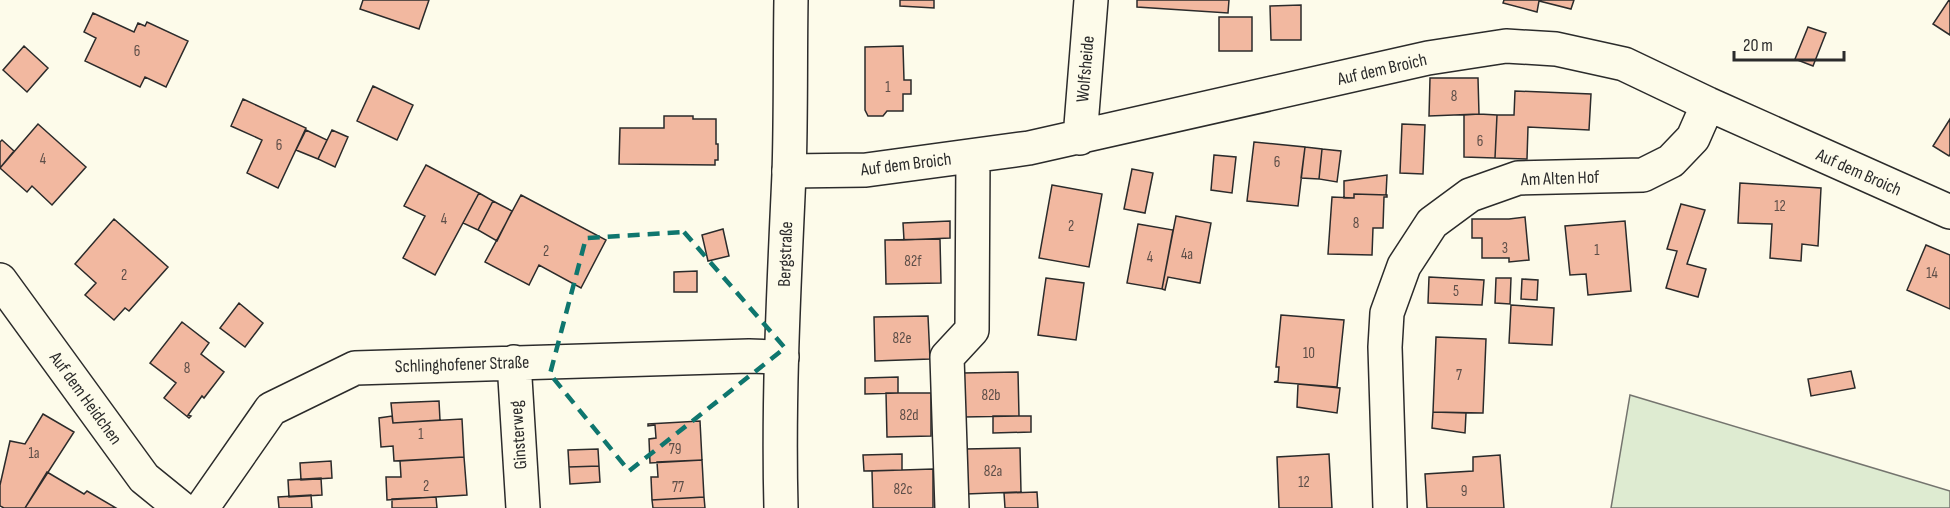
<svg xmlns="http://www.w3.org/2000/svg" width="1950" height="508" font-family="'Sofia Sans Condensed',sans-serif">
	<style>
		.green { fill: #deebd1; stroke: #74746e; stroke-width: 1.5 }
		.building { fill: #f2b8a0; stroke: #2b2b2b; stroke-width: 1.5 }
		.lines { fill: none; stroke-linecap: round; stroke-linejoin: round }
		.minor-casing { stroke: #2b2b2b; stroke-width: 36 }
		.tertiary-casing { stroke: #2b2b2b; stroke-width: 36 }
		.minor { stroke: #fdfbea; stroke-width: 33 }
		.tertiary { stroke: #fdfbea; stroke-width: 33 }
		.marked { fill: none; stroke: #0f766e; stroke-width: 4.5; stroke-dasharray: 12 8; stroke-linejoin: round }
		.labels { text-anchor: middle; stroke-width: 4.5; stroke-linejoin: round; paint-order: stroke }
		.number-label { font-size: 15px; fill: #5d4e48 }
		.street-label { font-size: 18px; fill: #2b2b2b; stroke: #fdfbea }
	</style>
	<rect width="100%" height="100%" fill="#fdfbea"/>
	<path class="green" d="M1630 395 1950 491V508H1611Z"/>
	<path class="building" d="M363 0H429L419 29 360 9Z
		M900 0H934V8L900 6Z
		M1137 0H1229L1228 13 1137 7Z
		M1504 0H1574L1571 9 1539 1 1537 12 1503 3Z
		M1949 0H1950V35L1933 24Z
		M1301 5V40H1271L1270 6Z
		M93 13 134 32 138 23 145 26 147 22 188 41 166 87 145 77 140 87 85 61 96 38 84 32Z
		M1219 17H1252V51H1219Z
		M1808 27 1826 33 1813 66 1795 59Z
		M24 46 48 68 27 92 3 70Z
		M903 46 904 80H911V94H903V111H887L883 116H868L865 110V47Z
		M1430 78H1478L1479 114 1429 116Z
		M373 86 413 105 397 140 357 121Z
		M1515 91 1591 94 1589 130 1528 127 1527 159 1495 158 1497 115H1514Z
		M243 99 306 128 278 188 247 173 262 140 231 126Z
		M1479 114 1497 115 1495 158 1464 157V115Z
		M664 116H693V119H716V144H718V160H715V165L619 164 620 128H664Z
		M1950 119V154L1949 156 1933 146Z
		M38 124 86 167 52 205 32 186 27 192 0 168Z
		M1402 124 1425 125 1423 174 1400 173Z
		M306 130 327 140 318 159 296 150Z
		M332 130 348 137 335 167 318 159Z
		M2 140 14 151 0 168V142Z
		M1254 142 1305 147 1298 206 1247 201Z
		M1305 147 1322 149 1319 179 1301 178Z
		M1322 149 1341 151 1337 182 1319 179Z
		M1214 155 1236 157 1232 193 1211 190Z
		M426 165 479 193 435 275 403 258 425 216 404 206Z
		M1132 169 1153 173 1145 213 1124 209Z
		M1387 175 1386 195 1354 194V198H1344V181Z
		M1740 183 1821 188 1818 246 1802 244 1801 261 1770 258 1772 224 1738 223Z
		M1052 185 1102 194 1089 267 1039 258Z
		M479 193 493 201 478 230 463 223Z
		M1354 194 1387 195V197H1384L1383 228H1373L1372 255 1328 254 1332 197 1354 198Z
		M521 195 606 240 581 288 539 265 529 285 485 262Z
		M493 201 512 211 497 241 478 230Z
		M1681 204 1705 210 1687 264 1706 269 1698 297 1666 288 1677 251 1667 249Z
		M1176 216 1211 223 1200 283 1168 277 1165 290 1162 289Z
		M1525 217 1529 260 1509 262V258H1482V238H1472V219H1509Z
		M114 219 168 267 129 311 125 308 114 320 85 295 96 283 75 264Z
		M950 221V238L904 240 903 223Z
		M1625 221 1631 291 1588 295 1586 274 1570 275 1565 226Z
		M1138 224 1173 230 1162 289 1127 283Z
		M723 229 729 256 708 261 702 235Z
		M940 239 941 283 886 284 885 240Z
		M1926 245 1950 255V309L1907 290Z
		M697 271V292H674V272Z
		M1429 277 1484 280 1482 305 1428 303Z
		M1046 278 1084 283 1076 340 1038 335Z
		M1496 278H1511L1510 304 1495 303Z
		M1522 279 1538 280 1537 300 1521 299Z
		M239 303 263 323 245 347 220 328Z
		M1511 305 1554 308 1552 345 1509 343Z
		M1281 315 1344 320 1337 387 1274 382 1278 381 1279 367H1276Z
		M928 316 930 359 875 361 874 317Z
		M182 322 209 343 201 354 224 372 204 398 202 396 188 415 191 416 189 418 164 398 176 383 150 363Z
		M1436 337 1486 339 1483 413 1433 412Z
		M1851 371 1855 388 1811 396 1808 379Z
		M1018 372 1019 416 964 417 963 373Z
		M898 377V393L865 394V378Z
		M1298 384 1340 388 1337 413 1297 407Z
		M886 393H931V436L887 437Z
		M439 401 440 420 393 423 391 403Z
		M1433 412 1466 413 1465 433 1432 428Z
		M43 414 74 432 25 508H4L0 506V485L10 441 25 444Z
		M392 416 393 423 462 419 464 457 394 461 393 446 381 447 379 418Z
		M993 416H1031V432L993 433Z
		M700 421 702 460 650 463 649 439 656 438 655 425 648 426V424Z
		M1020 448 1021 492 966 494 965 449Z
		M598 449 599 466 569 467 568 450Z
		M902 454V470L864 471 863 455Z
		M1329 454 1332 508H1279L1277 457Z
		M1500 455 1504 508H1427L1425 474 1473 471V457Z
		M464 457 467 495 387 500 386 477H401L400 461Z
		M702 460 704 497 652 500 651 477H658L657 462Z
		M331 461 332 478 301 480 300 463Z
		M599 466 600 482 570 484 569 467Z
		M933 469V508H873L872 471Z
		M47 472 84 494 87 491 116 508H25Z
		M321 478 322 495 289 497 288 480Z
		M1037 492 1038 508H1005L1004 493Z
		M311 495 312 508H279L278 497Z
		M436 497 437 508H392V499Z
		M704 497 705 508H653L652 500Z"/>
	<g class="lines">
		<g class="minor-casing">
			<path id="minor" d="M1080 138 1091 0
				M789 171 866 170 1029 148 1428 58 1506 46 1556 49 1624 64 1708 104 1950 212
				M0 280 144 478 181 508
				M514 362 523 508
				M202 508 271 409 355 368 749 356 782 357
				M952 508 947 357 972 330 973 156
				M1390 508 1385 347 1387 313 1404 266 1432 223 1470 195 1518 178 1643 175 1671 161 1693 138 1708 104"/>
		</g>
		<g class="tertiary-casing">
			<path id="tertiary" d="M781 508C778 397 784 285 789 174 791 116 790 58 791 0"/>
		</g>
		<use href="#minor" class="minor"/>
		<use href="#tertiary" class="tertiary"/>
	</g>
	<path class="marked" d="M684 232 785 348 629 471 550 374 586 238Z"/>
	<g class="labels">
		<g class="number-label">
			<text x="137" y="56">6</text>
			<text x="888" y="92">1</text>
			<text x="1454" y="101">8</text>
			<text x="1480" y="146">6</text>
			<text x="279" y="150">6</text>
			<text x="43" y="164">4</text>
			<text x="1277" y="167">6</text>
			<text x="1780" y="211">12</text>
			<text x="444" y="224">4</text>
			<text x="1356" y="228">8</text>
			<text x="1071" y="231">2</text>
			<text x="1505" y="253">3</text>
			<text x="1597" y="255">1</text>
			<text x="546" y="256">2</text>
			<text x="1187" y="259">4a</text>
			<text x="1150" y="262">4</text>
			<text x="913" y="266">82f</text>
			<text x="1932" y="278">14</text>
			<text x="124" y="280">2</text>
			<text x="1456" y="296">5</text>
			<text x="902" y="343">82e</text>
			<text x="1309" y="358">10</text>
			<text x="187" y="373">8</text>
			<text x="1459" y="380">7</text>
			<text x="991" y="400">82b</text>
			<text x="909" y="420">82d</text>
			<text x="421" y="439">1</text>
			<text x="675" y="454">79</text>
			<text x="34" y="458">1a</text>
			<text x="993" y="476">82a</text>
			<text x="1304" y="487">12</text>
			<text x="426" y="491">2</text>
			<text x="678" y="492">77</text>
			<text x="903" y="494">82c</text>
			<text x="1464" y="496">9</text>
		</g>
		<g class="street-label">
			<text transform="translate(1085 69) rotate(-85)" y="6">Wolfsheide</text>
			<text transform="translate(1382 69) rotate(-13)" y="6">Auf dem Broich</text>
			<text transform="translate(906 164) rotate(-7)" y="6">Auf dem Broich</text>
			<text transform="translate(1859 172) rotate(24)" y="6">Auf dem Broich</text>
			<text transform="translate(1560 178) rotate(-2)" y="6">Am Alten Hof</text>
			<text transform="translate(785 254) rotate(-88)" y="6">Bergstraße</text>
			<text transform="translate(462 364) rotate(-2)" y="6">Schlinghofener Straße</text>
			<text transform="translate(86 398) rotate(54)" y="6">Auf dem Heidchen</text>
			<text transform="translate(518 435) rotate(-94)" y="6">Ginsterweg</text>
		</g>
	</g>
	<path d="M1734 51v9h110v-9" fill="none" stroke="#2b2b2b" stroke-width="3"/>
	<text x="1743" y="51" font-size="18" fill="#2b2b2b" stroke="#fdfbea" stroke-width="4.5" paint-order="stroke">20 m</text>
</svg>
